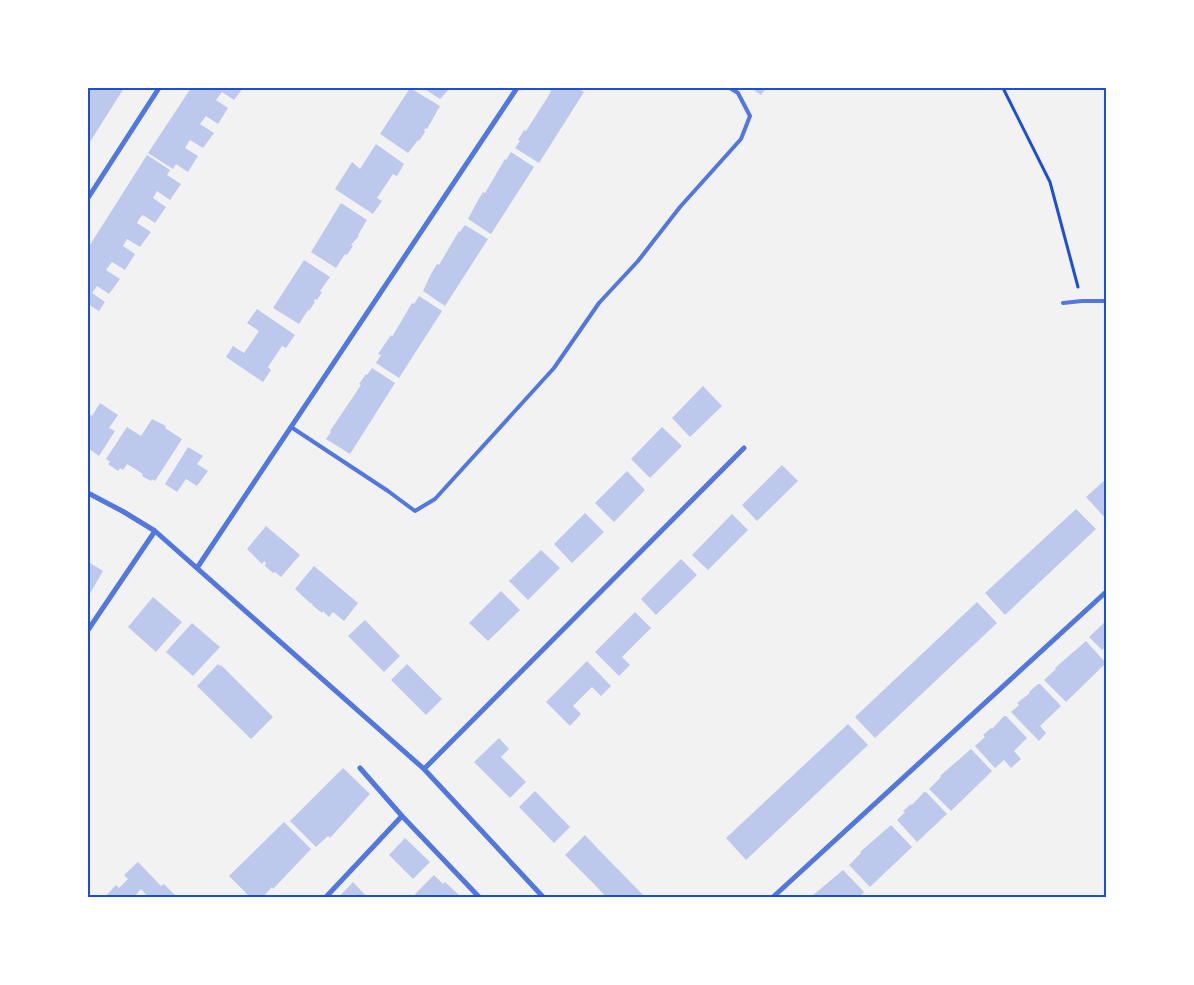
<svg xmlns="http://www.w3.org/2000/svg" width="1194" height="985" font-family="'Archivo Narrow',sans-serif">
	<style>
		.building { fill: #bdc9ec }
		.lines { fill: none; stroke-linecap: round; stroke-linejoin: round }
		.path { stroke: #1d4ed8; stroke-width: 3 }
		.service { stroke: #5277de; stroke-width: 4 }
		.minor { stroke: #5277de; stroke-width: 5 }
		.neatline { fill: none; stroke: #1d4ed8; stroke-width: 2 }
	</style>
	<rect width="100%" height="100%" fill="#f2f2f2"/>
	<path class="building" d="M88 88H124L88 145V93L90 89Z
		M191 88H243L234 100 222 92 216 100 228 108 218 124 206 116 200 124 214 133 203 148 190 140 185 148 198 156 188 172 176 164 173 169 148 153Z
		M410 88 440 106 427 129 426 128 424 130 425 132 419 141 418 140 408 153 380 134Z
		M423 88H450L440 99Z
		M552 88H578L584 92 539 163 515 148 520 141 518 140 524 130 526 131 549 95Z
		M751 88H766L761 95Z
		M376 144 404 164 397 176 393 174 377 198 382 201 373 214 335 189 352 162 360 169Z
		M511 152 534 167 491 234 468 219 477 202 483 192 485 193 505 159 506 160Z
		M147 155 170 170 167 175 181 184 170 200 157 191 153 198 166 207 155 223 143 215 139 219 137 223 151 232 140 247 127 239 123 246 135 254 125 270 112 262 106 270 120 279 109 294 97 286 92 293 105 302 99 311 88 304V248Z
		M341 203 367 220 358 235 359 236 351 245 353 246 347 255 345 254 336 268 311 252Z
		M465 225 488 239 445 306 423 291 431 274 437 264 439 265 459 231 460 232Z
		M304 260 330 277 320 291 322 292 317 300 315 299 314 301 315 302 309 311 308 310 299 324 273 308Z
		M419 296 442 311 399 378 376 363 381 355 378 354 391 335 392 337 412 303 414 304Z
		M257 309 295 335 286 348 282 346 268 367 271 370 263 382 226 357 233 346 244 353 259 331 247 323Z
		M372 368 395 383 350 454 326 439 331 432 330 431 361 385 359 384 366 374 367 375Z
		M703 386 722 406 690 437 672 418Z
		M100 403 118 415 109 428 115 431 99 456 88 448V413L92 416Z
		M152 419 166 426 165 428 182 439 155 481 152 479 151 481 142 476 143 474 127 464 123 470 120 468 118 471 108 464 110 462 106 459 127 427 141 436Z
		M662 427 682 446 650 478 631 459Z
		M188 447 203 456 197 464 208 471 197 486 186 479 177 492 165 484Z
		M782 465 798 481 757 521 742 505Z
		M627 471 645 490 614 522 595 503Z
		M1106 479V519L1086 497Z
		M1076 509 1096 529 1005 615 985 593Z
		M585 513 604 532 572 563 554 544Z
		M732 514 748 530 708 570 692 555Z
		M266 526 300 555 281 577 275 572 273 573 265 566 266 563 264 561 262 564 247 549Z
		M541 550 560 568 528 600 509 581Z
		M681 559 697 575 656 615 641 599Z
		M90 563 103 571 88 597V566Z
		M314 566 358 603 344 621 333 612 329 617 323 611 322 613 312 605 313 604 310 603 295 589Z
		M501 591 520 610 488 641 469 623Z
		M153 597 182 622 156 652 128 627Z
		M977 602 997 623 875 738 855 717Z
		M635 612 651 628 622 657 630 665 619 676 595 652Z
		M365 620 400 656 384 672 348 636Z
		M1106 621V648L1105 647 1102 650 1089 637Z
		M192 623 220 647 193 676 166 652Z
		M1086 641 1106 663 1066 702 1044 680 1056 669 1055 668Z
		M587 661 611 686 601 696 592 687 573 706 581 714 570 726 546 702Z
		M218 664 220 666 221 665 273 717 251 739 197 686Z
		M407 664 442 699 426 715 391 680Z
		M1038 684H1040L1061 706 1040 726 1046 733 1039 741 1011 712 1019 705 1017 703 1030 693 1029 692Z
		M1004 716H1006L1027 738 1014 751 1021 759 1011 768 1004 760 995 768 975 746 985 737 983 735 991 728 992 729Z
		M848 724 868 745 746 860 726 838Z
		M499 738 509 749 501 757 526 782 510 798 474 762Z
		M971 749 992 771 951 811 929 789 941 777 940 776Z
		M343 768 370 794 330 838 328 836 316 847 290 821Z
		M535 791 570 827 554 843 519 807Z
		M924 792H926L947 814 917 842 897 820 905 812 903 811 911 804 912 805Z
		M284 822 311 849 273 889 272 887 262 898H251L229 876Z
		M891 825 912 847 870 887 849 865 861 853 860 852Z
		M585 835 600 851 646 898H607L595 885 565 855Z
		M405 838 430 862 413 879 389 855Z
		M138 862 161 886 164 884 178 898H149L141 889 133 898H104L116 885 119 888 128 879 124 875Z
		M843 870 864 892 858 898 812 896Z
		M434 875 443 884 445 882 460 896 458 898H418L415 894Z
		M353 882 368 898H338Z"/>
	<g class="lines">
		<path class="path" d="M1003 88 1050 182 1078 287"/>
		<path class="service" d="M1063 303 1082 301H1106
			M291 427 388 491 415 511 435 499 554 368 599 303 638 261 680 207 741 139 750 116 738 93 730 88"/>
		<path class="minor" d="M88 198 159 88
			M88 493 124 512 155 531 424 769 544 898
			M197 568 517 88
			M88 630 155 531
			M360 768 402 816 480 898
			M424 769 744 448
			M325 898 402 816
			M772 898 1106 592"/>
	</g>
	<rect width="1194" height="985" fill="none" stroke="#ffffff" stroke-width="178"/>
	<rect x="89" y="89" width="1016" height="807" class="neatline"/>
</svg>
